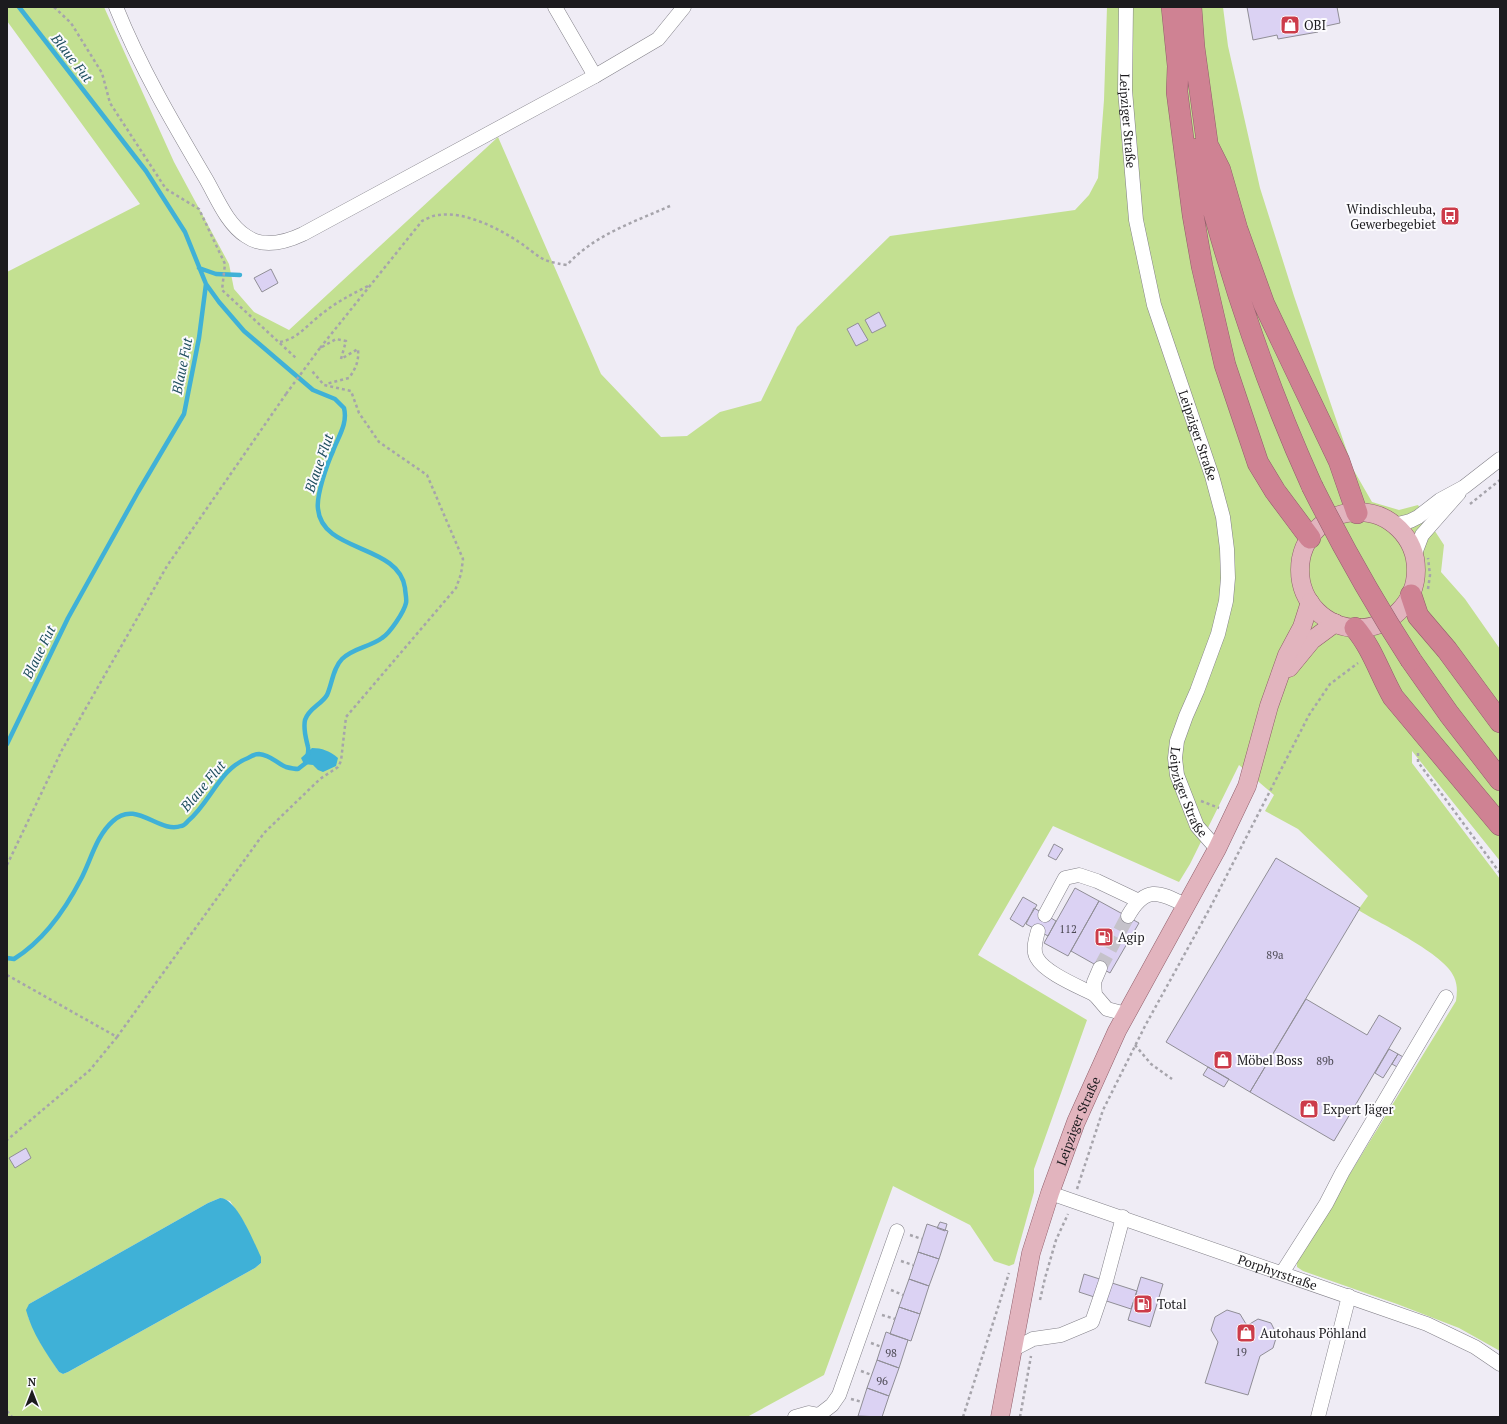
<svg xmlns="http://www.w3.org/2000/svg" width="1507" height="1424" font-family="'PT Serif',serif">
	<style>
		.green { fill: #c3e091; fill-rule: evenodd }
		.water { fill: #3fb1d7 }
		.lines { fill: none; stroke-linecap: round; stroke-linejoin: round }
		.stream { stroke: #3fb1d7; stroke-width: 4.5 }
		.building { fill: #dbd2f3; stroke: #908e96 }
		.minor-tunnel { stroke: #c5c2ca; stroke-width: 14; stroke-dasharray: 14 7; stroke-linecap: butt }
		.minor-casing { stroke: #838189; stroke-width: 15 }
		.major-casing { stroke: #905e6a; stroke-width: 19 }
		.highway-casing { stroke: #905e6a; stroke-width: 22 }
		.path { stroke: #a6a4ab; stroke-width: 2.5; stroke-dasharray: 3 3; stroke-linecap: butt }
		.minor { stroke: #fff; stroke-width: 14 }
		.major { stroke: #e2b4be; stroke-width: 18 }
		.highway { stroke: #cf8293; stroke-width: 21 }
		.highway-bridge-casing { stroke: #905e6a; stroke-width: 22; stroke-linecap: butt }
		.path-bridge { stroke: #a6a4ab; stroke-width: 2.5; stroke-dasharray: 3 3; stroke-linecap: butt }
		.highway-bridge { stroke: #cf8293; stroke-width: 21 }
		.labels { text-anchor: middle; stroke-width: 4; stroke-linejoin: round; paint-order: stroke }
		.number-label { font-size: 11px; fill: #4c4953 }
		.poi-label { font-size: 13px; fill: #1c1b1e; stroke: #fcfbfe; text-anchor: start }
		.street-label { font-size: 13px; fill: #1c1b1e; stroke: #fcfbfe }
		.water-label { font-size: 14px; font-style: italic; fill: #204f5f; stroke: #fcfbfe }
	</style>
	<rect width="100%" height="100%" fill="#efecf5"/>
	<path class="green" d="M7 7H104L174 162 229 264 234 289 254 312 289 330 498 137 601 374 661 437 687 436 720 412 761 401 797 327 890 236 1075 210 1089 195 1098 178 1104 100 1107 7H1223L1228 46 1260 188 1294 296 1353 469 1372 502 1399 510 1418 505 1444 545 1441 572 1465 599 1500 649V861L1412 751V763L1500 879V1351L1459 1328 1397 1304 1303 1271 1297 1267V1260L1456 1001C1457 993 1458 986 1454 977 1445 954 1381 924 1358 910L1368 896 1298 829 1265 811 1274 795 1239 765 1190 864 1179 882 1053 826 978 955 1087 1020 1034 1169V1192L1014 1264 1009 1266 994 1261 970 1225 893 1186 824 1375 747 1417H7V272L140 204 7 21ZM220 1198 230 1201 245 1224 261 1263 255 1268 68 1372 63 1374 59 1372 40 1342 28 1317 29 1304 208 1203Z"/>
	<path class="water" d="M312 748C322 748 330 751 338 758L336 766 323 772 318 770 313 765 304 764 301 758Z
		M220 1198C237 1198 254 1243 261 1257V1263L255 1268 68 1372 63 1374 59 1372C46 1353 32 1333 26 1310L29 1304 208 1203Z"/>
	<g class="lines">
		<path class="stream" d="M199 268 216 274 240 275
			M7 744 68 618 138 492 184 414 199 338 206 284 185 232 146 171 19 7
			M7 958 14 959C43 941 65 910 81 879 91 860 96 836 113 821 136 799 159 834 181 826 184 826 187 822 188 821 210 803 220 768 248 758 251 756 256 754 259 754 271 755 276 763 286 767 290 768 294 769 298 769L307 762C307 757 309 751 308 747 306 738 303 730 305 720 309 708 321 705 327 695 332 684 333 668 342 659 353 648 370 647 382 638 390 633 404 612 406 603 407 599 405 592 405 588 399 544 322 553 318 509 316 496 327 464 333 451 338 437 348 424 344 408L335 399 313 390 244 331 219 302 206 284"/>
	</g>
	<path class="building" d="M1247 7H1337L1340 23 1317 28 1318 32 1278 39 1277 35 1253 40Z
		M271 269 278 283 262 292 254 278Z
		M879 312 886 326 872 333 865 320Z
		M858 323 868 340 856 346 847 329Z
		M1054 844 1063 849 1056 860 1048 856Z
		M1276 858 1360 908 1250 1092 1166 1042Z
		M1075 888 1099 901 1068 956 1044 943Z
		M1023 897 1037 905 1023 927 1010 919Z
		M1099 901 1139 923 1110 973 1071 951Z
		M1034 908 1056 921 1048 936 1026 924Z
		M1306 999 1367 1035 1379 1015 1401 1028 1334 1141 1250 1092Z
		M1389 1049 1398 1054 1383 1078 1375 1073Z
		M1398 1054 1405 1058 1399 1068 1392 1064Z
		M1208 1067 1229 1079 1224 1087 1203 1075Z
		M26 1148 31 1158 15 1168 9 1158Z
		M940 1222 947 1224 945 1231 937 1228Z
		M927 1224 948 1231 939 1259 918 1252Z
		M918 1252 939 1259 929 1286 909 1279Z
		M1084 1274 1137 1291 1131 1309 1079 1292Z
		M1141 1277 1163 1284 1150 1327 1128 1320Z
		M909 1279 929 1286 920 1314 899 1307Z
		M899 1307 920 1314 911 1341 890 1334Z
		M1227 1310 1240 1314 1246 1324 1248 1325 1258 1319 1271 1323 1277 1335 1273 1348 1260 1356 1248 1395 1205 1383 1218 1342 1211 1330 1215 1317Z
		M886 1332 908 1340 899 1368 877 1360Z
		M877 1360 899 1368 889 1396 867 1388Z
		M867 1388 889 1396 882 1417 858 1416Z"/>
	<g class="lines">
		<path class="minor-tunnel" d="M1100 968 1128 916"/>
		<g class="minor-casing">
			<g id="minor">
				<path d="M116 7C140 67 173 123 206 179 217 198 227 224 246 236 264 249 286 242 303 234L595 76 658 39 684 7"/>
				<path d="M555 7 595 76"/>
				<path id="s1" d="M1126 7 1125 90 1136 220 1154 305 1212 476 1223 517 1227 549 1228 578 1226 601 1218 634 1197 691 1186 716 1177 741 1175 758 1177 775 1197 826 1217 849"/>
				<path d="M1394 525 1410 521 1418 517 1440 500 1464 487 1500 459"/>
				<path d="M1414 556 1422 535 1459 493"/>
				<path d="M1045 915 1065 878 1079 875 1097 881 1137 900"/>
				<path d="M1128 916C1145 886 1158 891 1185 905"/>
				<path d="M1038 931C1036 939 1032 950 1037 958 1045 973 1080 987 1095 995"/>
				<path d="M1100 968 1094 982 1095 995 1107 1009 1126 1014"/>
				<path id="s2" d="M1050 1193 1427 1324 1475 1347 1500 1364"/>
				<path d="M1282 1273 1326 1204 1342 1173 1446 997"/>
				<path d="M1012 1350 1033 1339 1061 1335 1092 1322 1106 1281 1123 1217"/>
				<path d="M819 1415 832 1405 839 1395 897 1231"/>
				<path d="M795 1417 809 1413 819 1415 820 1417"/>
				<path d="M1318 1417 1349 1296"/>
			</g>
		</g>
		<g class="major-casing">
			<g id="major">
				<circle cx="1358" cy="570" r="58"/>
				<path d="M1289 668 1312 640 1335 623"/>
				<path id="s3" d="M1000 1417 1031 1253 1050 1193 1076 1122 1117 1031 1217 849 1247 786 1269 706 1287 655 1302 627 1310 602"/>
			</g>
		</g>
		<g class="highway-casing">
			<path id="highway" d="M1172 7 1178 66 1177 92 1193 215 1202 266 1225 365 1258 463 1275 491 1310 538
				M1191 7 1194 47 1210 163
				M1209 148 1220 170 1237 229 1264 304 1339 461 1357 513
				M1196 149C1199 163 1201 177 1205 190 1207 199 1213 207 1215 216 1241 309 1272 398 1312 486
				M1411 595 1418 616 1447 650 1500 722
				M1355 628C1372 648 1380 674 1393 697L1500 825
				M1411 660 1449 714 1500 780"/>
		</g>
		<path class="path" d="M54 7 71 23 102 73 110 103 166 189 199 209 225 264 222 290 296 358
			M280 342C297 339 305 327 318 317 333 304 350 295 368 286
			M322 347 336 339 346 341 341 359 358 349C359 361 356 368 349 378L326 384
			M320 348 422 221C427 219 433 215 439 215 464 211 498 228 519 242 540 256 538 261 567 265 594 235 634 222 670 206
			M1470 504 1500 480
			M1428 589 1430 575 1428 558
			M1418 753V762L1500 873
			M1201 801 1219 808
			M7 865 62 750 167 566 286 394
			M7 975 117 1037 90 1070 7 1140
			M117 1037 264 833 320 779 338 767 341 761 346 717 456 588 461 574 463 559 427 475 379 442 359 413 351 391 324 385 312 371
			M1135 1045 1151 1064 1172 1079
			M1077 1189 1103 1110 1145 1026 1210 908 1309 715 1330 684 1358 663
			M910 1235 922 1239
			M901 1261 913 1265
			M891 1290 903 1295
			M1040 1300 1045 1278 1056 1240 1068 1214
			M882 1315 895 1319
			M871 1343 882 1347
			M861 1371 872 1375
			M851 1399 862 1402
			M7 1411 12 1417
			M963 1417 1009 1273
			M1020 1417 1031 1356"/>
		<use href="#minor" class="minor"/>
		<use href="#major" class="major"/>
		<use href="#highway" class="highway"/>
		<g class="highway-bridge-casing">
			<path id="highway-bridge" d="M1312 486C1342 546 1374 603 1411 660"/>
		</g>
		<path class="path-bridge" d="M286 394 320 348"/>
		<use href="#highway-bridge" class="highway-bridge"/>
	</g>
	<defs>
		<g id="shop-square" transform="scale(1)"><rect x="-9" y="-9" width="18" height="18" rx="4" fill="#cc3c4a" stroke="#fcfbfe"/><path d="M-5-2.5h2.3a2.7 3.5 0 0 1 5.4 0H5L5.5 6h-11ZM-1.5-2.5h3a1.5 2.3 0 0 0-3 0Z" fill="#fff"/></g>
		<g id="bus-square" transform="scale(1)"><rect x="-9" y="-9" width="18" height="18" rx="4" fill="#cc3c4a" stroke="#fcfbfe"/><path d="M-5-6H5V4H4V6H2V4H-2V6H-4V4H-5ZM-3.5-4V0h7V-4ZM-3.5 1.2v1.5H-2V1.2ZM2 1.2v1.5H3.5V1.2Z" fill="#fff"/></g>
		<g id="fuel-square" transform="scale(1)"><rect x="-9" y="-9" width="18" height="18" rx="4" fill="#cc3c4a" stroke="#fcfbfe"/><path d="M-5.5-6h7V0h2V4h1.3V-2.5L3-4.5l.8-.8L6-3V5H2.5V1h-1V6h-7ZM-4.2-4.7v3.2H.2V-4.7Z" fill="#fff"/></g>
	</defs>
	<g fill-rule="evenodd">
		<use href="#shop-square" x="1290" y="25"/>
		<use href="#bus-square" x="1450" y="216"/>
		<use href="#fuel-square" x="1104" y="937"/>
		<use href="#shop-square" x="1223" y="1060"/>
		<use href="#shop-square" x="1309" y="1109"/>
		<use href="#fuel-square" x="1143" y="1304"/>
		<use href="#shop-square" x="1246" y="1333"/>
	</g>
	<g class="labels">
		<g class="number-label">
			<text x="1068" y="933">112</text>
			<text x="1275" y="959">89a</text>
			<text x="1325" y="1065">89b</text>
			<text x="1241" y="1356">19</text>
			<text x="891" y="1357">98</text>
			<text x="882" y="1385">96</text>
		</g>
		<g class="poi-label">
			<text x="1304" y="30">OBI</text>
			<text x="1436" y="214" text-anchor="end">Windischleuba,<tspan x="1436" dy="15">Gewerbegebiet</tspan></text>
			<text x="1118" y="942">Agip</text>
			<text x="1237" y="1065">Möbel Boss</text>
			<text x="1323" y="1114">Expert Jäger</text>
			<text x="1157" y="1309">Total</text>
			<text x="1260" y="1338">Autohaus Pöhland</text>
		</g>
		<g class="street-label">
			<text dy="5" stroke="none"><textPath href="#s1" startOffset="114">Leipziger Straße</textPath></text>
			<text dy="5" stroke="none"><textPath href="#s1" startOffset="438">Leipziger Straße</textPath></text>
			<text dy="5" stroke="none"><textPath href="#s1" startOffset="810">Leipziger Straße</textPath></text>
			<text dy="5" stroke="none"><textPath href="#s3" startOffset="307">Leipziger Straße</textPath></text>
			<text dy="5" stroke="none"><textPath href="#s2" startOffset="241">Porphyrstraße</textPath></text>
		</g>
		<g class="water-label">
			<text transform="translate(72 58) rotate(52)" y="5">Blaue Fut</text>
			<text transform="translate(182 366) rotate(-79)" y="5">Blaue Fut</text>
			<text transform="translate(319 463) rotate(-71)" y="5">Blaue Flut</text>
			<text transform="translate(39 652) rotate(-64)" y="5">Blaue Fut</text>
			<text transform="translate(203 786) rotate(-50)" y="5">Blaue Flut</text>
		</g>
	</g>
	<rect width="1507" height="1424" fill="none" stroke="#1c1b1e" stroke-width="16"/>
	<g transform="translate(32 1392)" stroke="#fcfbfe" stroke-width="3" paint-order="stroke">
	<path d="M0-3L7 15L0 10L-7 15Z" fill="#1c1b1e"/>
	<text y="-6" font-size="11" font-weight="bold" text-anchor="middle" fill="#1c1b1e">N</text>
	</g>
</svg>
